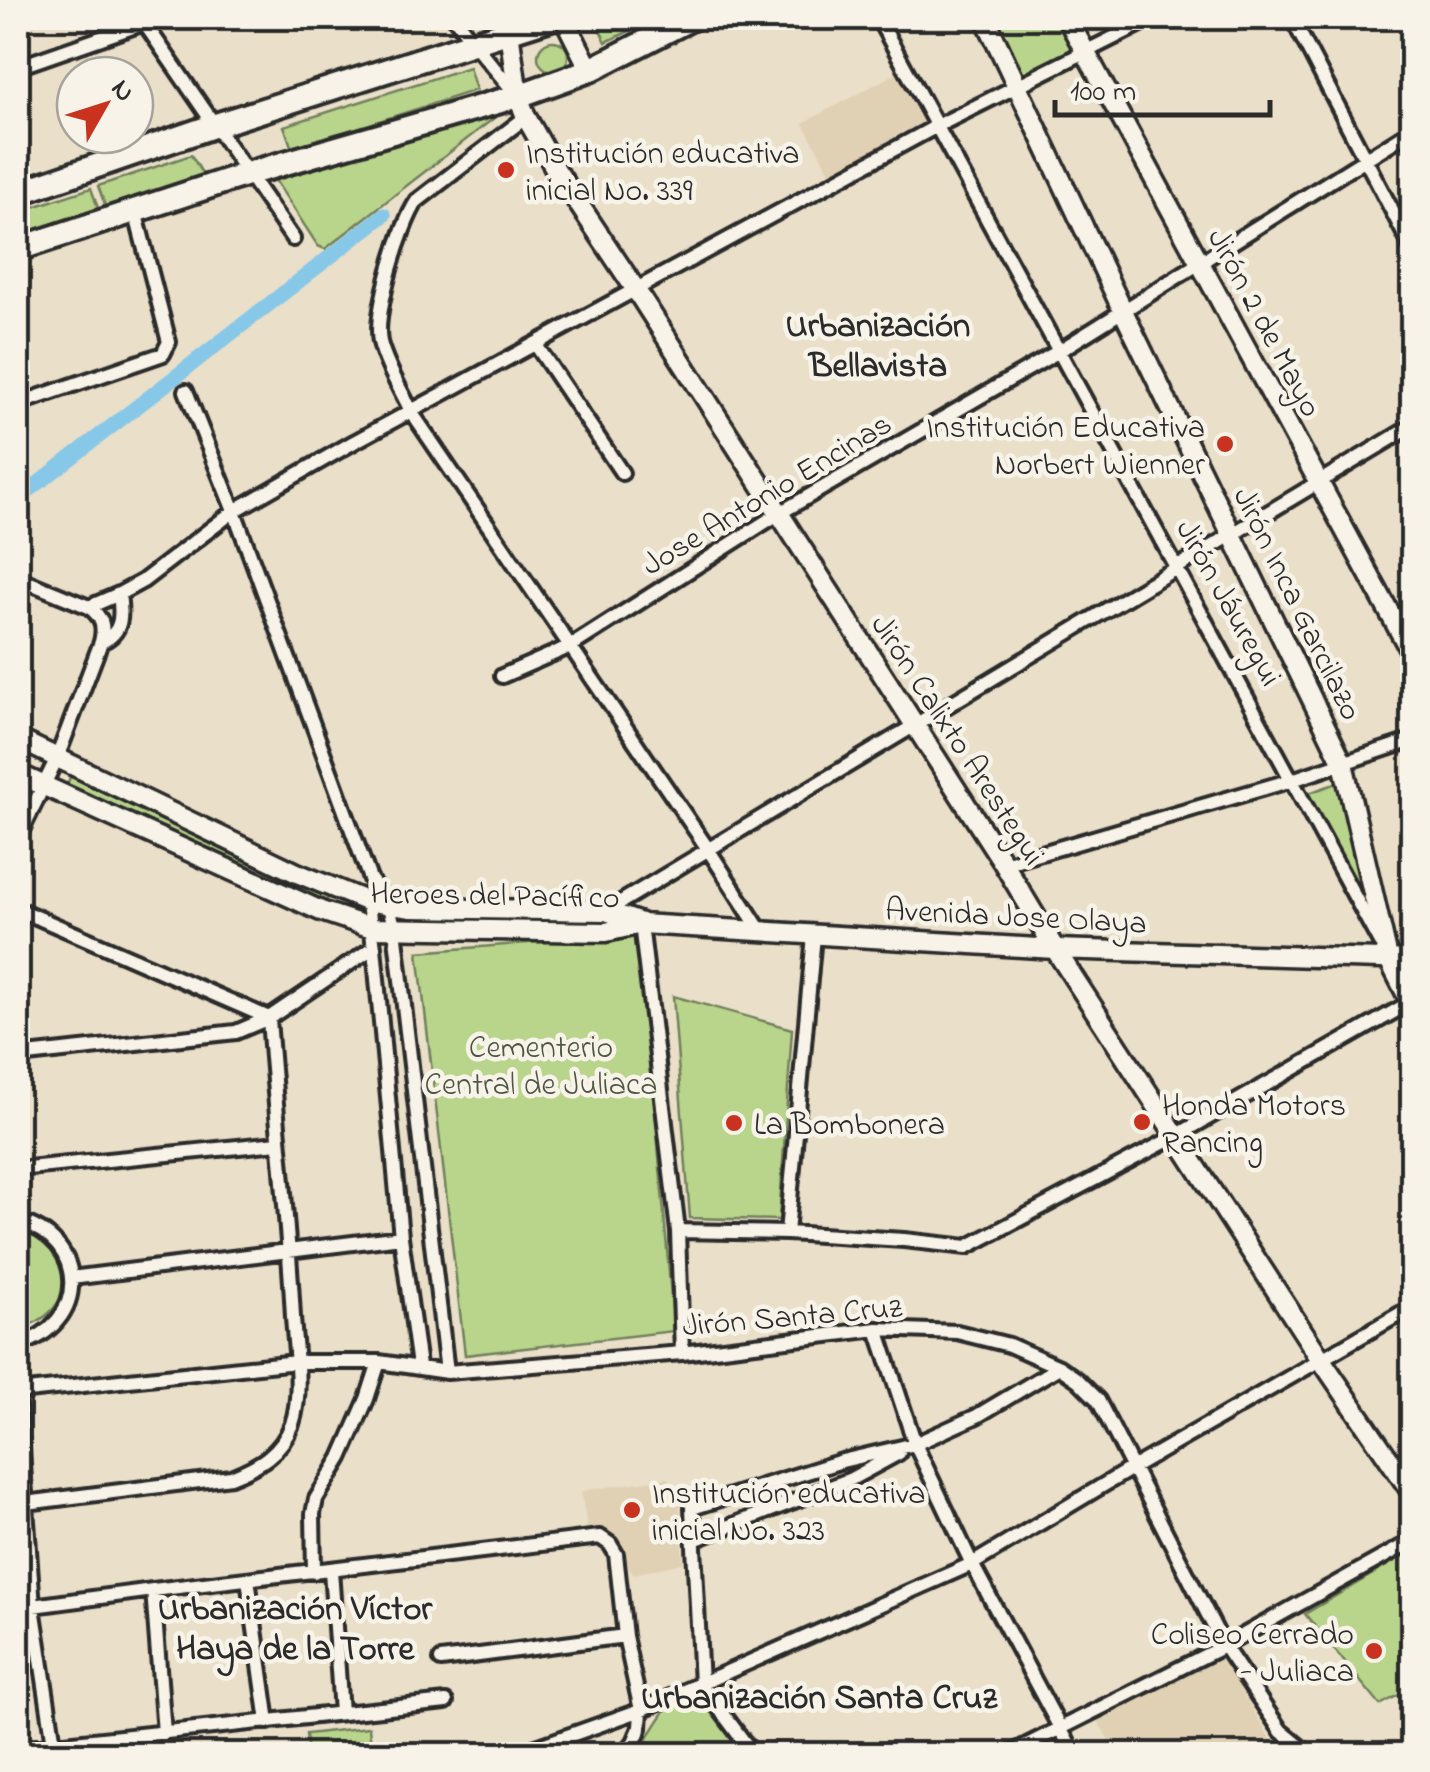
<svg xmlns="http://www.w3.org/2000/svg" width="1430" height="1772" font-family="'Indie Flower',sans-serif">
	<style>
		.built { fill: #e1d1b4 }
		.green { fill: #b9d58c; stroke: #72805c; stroke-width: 2.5 }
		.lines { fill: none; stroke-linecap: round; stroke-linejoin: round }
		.canal { stroke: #87c8e8; stroke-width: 15 }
		.street-casing { stroke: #2b2b2b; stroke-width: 20 }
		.secondary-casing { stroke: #2b2b2b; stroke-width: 25 }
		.highway-casing { stroke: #2b2b2b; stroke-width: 30 }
		.street { stroke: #f7f3e8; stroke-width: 12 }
		.secondary { stroke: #f7f3e8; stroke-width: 18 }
		.highway { stroke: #f7f3e8; stroke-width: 22 }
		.poi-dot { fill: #c8321e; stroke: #f7f3e8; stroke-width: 4 }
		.labels { text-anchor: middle; stroke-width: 9; stroke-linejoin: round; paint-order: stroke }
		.poi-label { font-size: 32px; fill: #2b2b2b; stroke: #f7f3e8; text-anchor: start }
		.street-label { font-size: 32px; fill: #2b2b2b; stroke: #f7f3e8 }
		.park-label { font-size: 32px; fill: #4e5643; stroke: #f7f3e8 }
		.neighbourhood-label { font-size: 35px; font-weight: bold; fill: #2b2b2b; stroke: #f7f3e8 }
	</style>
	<rect width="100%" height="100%" fill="#eadfc9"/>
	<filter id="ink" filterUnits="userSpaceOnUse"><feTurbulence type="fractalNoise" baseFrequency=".01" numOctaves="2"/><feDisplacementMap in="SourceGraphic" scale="20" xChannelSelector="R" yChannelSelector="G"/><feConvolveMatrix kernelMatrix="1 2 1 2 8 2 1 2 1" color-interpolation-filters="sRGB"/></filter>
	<g filter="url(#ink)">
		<path class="built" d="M897 73 924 124 831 174 803 123Z
			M667 1478 679 1487 683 1563 633 1574 612 1538 597 1528H587L581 1491Z
			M1220 1656 1270 1738 1291 1754H1117L1097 1720Z"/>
		<path class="green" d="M599 18H657L606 42 595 20Z
			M996 18H1056L1075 53 1025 80Z
			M538 56a15 15 0 1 1 30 0a15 15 0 1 1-30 0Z
			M469 67 476 90 292 149 284 126Z
			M495 110 498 115 325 249 318 246 273 177Z
			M191 155 204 176 106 208 98 186Z
			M91 188 99 211 18 237V212Z
			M72 773 330 892 323 908 65 789Z
			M1343 781 1366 896 1361 897 1303 795Z
			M640 934 674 1331 465 1355 418 952Z
			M673 996 792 1029 779 1220 690 1218Z
			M18 1228C79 1243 80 1316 18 1328Z
			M1412 1551V1688L1380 1705 1305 1614Z
			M693 1691 703 1696 747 1754H637L670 1703Z
			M369 1727 372 1754H308L306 1734Z"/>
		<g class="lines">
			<path class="canal" d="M18 499 384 215"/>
			<g class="street-casing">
				<path id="street" d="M141 18 293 239
					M455 18 474 44 516 94
					M878 18 1380 943
					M1292 18 1412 249
					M18 67 144 23 171 18
					M526 117 417 201C400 226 374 313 380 342 386 366 401 390 412 413L708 849 760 930
					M536 345 622 473
					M186 391 234 511 370 879 388 904 395 929 447 1372
					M18 404 163 354 169 342 135 211
					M18 578 89 607 119 594 143 581 234 511 354 442 937 126 1153 18
					M101 642C123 633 122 615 119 594
					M502 676 571 646 778 514 1059 351 1412 130
					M18 838 57 758 101 642C105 626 102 617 89 607
					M1004 864 1292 780 1412 740
					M367 897 374 947 401 1237 419 1366
					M18 909 269 1018
					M606 911 1412 426
					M641 924 678 1231 682 1353
					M18 1056 236 1032 269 1018 374 947
					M18 1169 278 1143
					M18 1221C89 1240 89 1325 18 1345
					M678 1231 787 1233 904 1240 967 1247 1176 1136 1411 1002
					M787 1233 814 935
					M71 1278 401 1237
					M877 1329 915 1444 972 1564 1074 1754
					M18 1392 296 1362H379L447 1372 682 1353 877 1329 957 1332 1009 1345 1059 1367 1078 1380 1098 1400 1224 1646 1281 1731 1309 1754
					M18 1393 33 1607 54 1744
					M18 1504 231 1477C258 1466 281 1454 292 1424 303 1391 295 1351 293 1317 288 1217 276 1118 269 1018
					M694 1540 851 1479 899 1453
					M331 1570 341 1713
					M314 1572 313 1514 316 1499 341 1458 367 1399 379 1362
					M248 1579 268 1722
					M153 1590 164 1733
					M18 1608 153 1590 600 1537 610 1544 616 1554 625 1636 641 1710 640 1728 634 1742 624 1754
					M441 1660 625 1636
					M18 1748 446 1702
					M517 1754 641 1710 972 1564 1132 1468 1412 1307
					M753 1754 701 1684 692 1508 842 1461 915 1444 977 1416 1059 1367
					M1009 1754 1224 1646 1412 1541"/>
			</g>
			<g class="secondary-casing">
				<path id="secondary" d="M503 18 509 31 518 96 526 117 556 170 636 290 1004 864 1055 949 1320 1358 1412 1493
					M564 18 590 70
					M985 18 1123 311 1343 763 1388 958 1412 1005
					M1067 18 1412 654
					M18 739 297 873 366 901 412 908 606 911 641 923
					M18 774 321 911 372 928 606 932 641 924 1055 949 1412 960"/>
			</g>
			<g class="highway-casing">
				<path id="highway" d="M18 193 213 126 551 18
					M18 249 247 174 518 96 590 70 692 18"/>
			</g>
			<use href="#street" class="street"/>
			<use href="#secondary" class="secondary"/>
			<use href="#highway" class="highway"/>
		</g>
	</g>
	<g class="poi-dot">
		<circle cx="506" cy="170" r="10"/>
		<circle cx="1225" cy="444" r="10"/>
		<circle cx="1142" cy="1122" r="10"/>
		<circle cx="734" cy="1123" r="10"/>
		<circle cx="632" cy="1510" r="10"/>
		<circle cx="1374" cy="1651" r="10"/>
	</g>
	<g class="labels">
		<g class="poi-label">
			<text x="526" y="163">Institución educativa<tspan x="526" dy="37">inicial No. 339</tspan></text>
			<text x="1205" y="437" text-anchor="end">Institución Educativa<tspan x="1205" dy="37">Norbert Wienner</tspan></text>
			<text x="1162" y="1115">Honda Motors<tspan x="1162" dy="37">Rancing</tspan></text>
			<text x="754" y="1134">La Bombonera</text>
			<text x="652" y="1503">Institución educativa<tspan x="652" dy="37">inicial No. 323</tspan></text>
			<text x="1354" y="1644" text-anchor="end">Coliseo Cerrado<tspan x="1354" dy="37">- Juliaca</tspan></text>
		</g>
		<g class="street-label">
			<text transform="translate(1266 322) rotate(62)" y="11">Jirón 2 de Mayo</text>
			<text transform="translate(766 493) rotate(-31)" y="11">Jose Antonio Encinas</text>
			<text transform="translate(1230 602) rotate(61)" y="11">Jirón Jáuregui</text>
			<text transform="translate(1299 603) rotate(64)" y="11">Jirón Inca Garcilazo</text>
			<text transform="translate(959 739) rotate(57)" y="11">Jirón Calixto Arestegui</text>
			<text transform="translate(495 894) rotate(1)" y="11">Heroes del Pacífico</text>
			<text transform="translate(1016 915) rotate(3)" y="11">Avenida Jose Olaya</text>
			<text transform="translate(792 1315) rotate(-5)" y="11">Jirón Santa Cruz</text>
		</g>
		<g class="park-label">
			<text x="541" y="1057">Cementerio<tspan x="541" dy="37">Central de Juliaca</tspan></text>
		</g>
		<g class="neighbourhood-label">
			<text x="878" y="336">Urbanización<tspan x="878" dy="40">Bellavista</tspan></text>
			<text x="295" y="1619">Urbanización Víctor<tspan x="295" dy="40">Haya de la Torre</tspan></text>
			<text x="819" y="1708">Urbanización Santa Cruz</text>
		</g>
	</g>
	<rect width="1430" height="1772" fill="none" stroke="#f7f3e8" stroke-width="60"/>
	<rect x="30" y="30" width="1370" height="1712" fill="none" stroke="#2b2b2b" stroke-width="4" filter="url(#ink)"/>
	<g transform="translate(105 105) rotate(51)"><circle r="48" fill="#f7f3e8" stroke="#a5a39c" stroke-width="2.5"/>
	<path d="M0-8L18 38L0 25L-18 38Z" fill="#c8321e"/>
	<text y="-15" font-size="28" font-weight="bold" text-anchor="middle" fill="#2b2b2b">N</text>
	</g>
	<path d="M1055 100v15h215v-15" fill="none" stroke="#2b2b2b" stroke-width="5"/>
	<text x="1070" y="100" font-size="30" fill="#2b2b2b" stroke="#f7f3e8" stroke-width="8" paint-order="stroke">100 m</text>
</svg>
